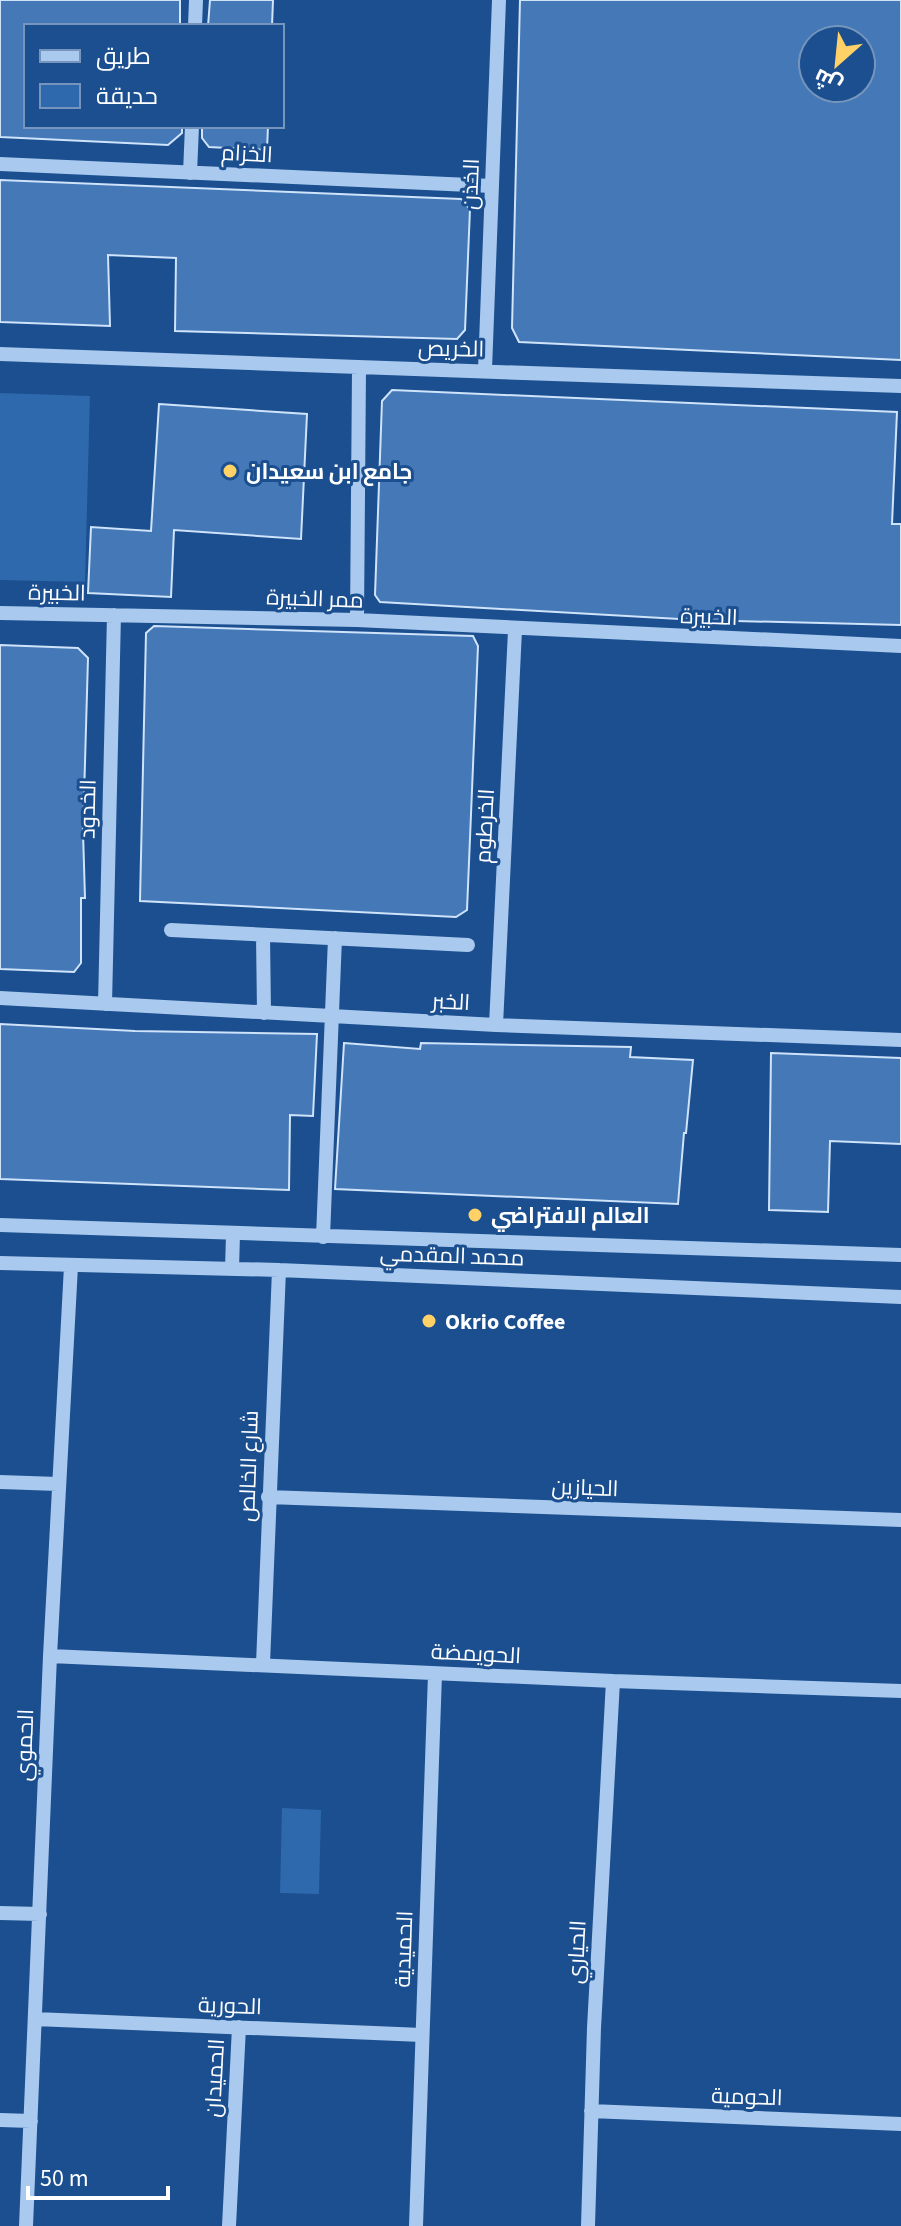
<svg xmlns="http://www.w3.org/2000/svg" width="901" height="2226" font-family="'Source Sans 3',Cairo,sans-serif">
	<style>
		.green { fill: #2e69ad }
		.building { fill: #4478b7; stroke: #cfe3fa; stroke-width: 2; fill-rule: evenodd }
		.lines { fill: none; stroke-linecap: round; stroke-linejoin: round }
		.minor { stroke: #a9c9ee; stroke-width: 14 }
		.poi-dot { fill: #ffd166; stroke: #1b4f8f; stroke-width: 3 }
		.labels { text-anchor: middle; stroke-width: 6; stroke-linejoin: round; paint-order: stroke }
		.street-label { font-size: 22px; fill: #fff; stroke: #1b4f8f }
		.poi-label { font-size: 22px; font-weight: bold; fill: #fff; stroke: #1b4f8f; text-anchor: start }
	</style>
	<rect width="100%" height="100%" fill="#1b4f8f"/>
	<path class="green" d="M0 393 90 396 85 582 0 580Z
		M282 1808 321 1810 319 1894 280 1893Z"/>
	<path class="building" d="M0 0H180V26H26V126H182V133L168 145 0 137Z
		M210 0H273L272 26H208Z
		M520 0H901V360L519 342 512 328ZM813 40H861V88H813Z
		M202 126H268L267 150 209 147 202 138Z
		M0 180 461 199 470 209 465 330 457 339 175 331 176 258 108 255 110 326 0 322Z
		M392 390 897 412 892 524H901V625L697 620 380 602 375 595 382 401Z
		M159 404 307 414 301 539 174 530 171 597 88 593 91 527 151 531Z
		M154 626 473 636 478 646 467 910 456 917 140 901 146 633Z
		M0 645 78 648 88 658 83 832 85 898H81V963L74 972 0 969Z
		M0 1024 135 1031 317 1034 313 1116 290 1115 289 1190 0 1179Z
		M344 1043 420 1049 421 1043 631 1047 630 1057 693 1060 686 1133H684L678 1204 335 1189Z
		M771 1053 901 1058V1144L830 1141 828 1212 769 1210Z"/>
	<g class="lines">
		<path class="minor" d="M195 26 196 0
			M0 164 492 186
			M190 173 192 126
			M0 354C300 366 601 375 901 386
			M485 370 499 0
			M0 613 357 620 901 646
			M357 620 359 369
			M171 930 468 945
			M263 935 264 1013
			M0 998 496 1025 901 1040
			M105 1004 114 615
			M496 1025 515 630
			M0 1225 901 1255
			M323 1237 335 938
			M0 1263 279 1270 901 1297
			M232 1269 233 1235
			M0 1482 58 1484
			M268 1497 901 1520
			M50 1656 613 1681 901 1691
			M263 1664 279 1270
			M0 1913 40 1914
			M35 2019 422 2035
			M591 2111 901 2124
			M0 2120 31 2121
			M26 2226 50 1656 71 1266
			M229 2226 239 2027
			M416 2226 435 1674
			M588 2226 594 2028 613 1681"/>
	</g>
	<g class="poi-dot">
		<circle cx="230" cy="471" r="8"/>
		<circle cx="475" cy="1215" r="8"/>
		<circle cx="429" cy="1321" r="8"/>
	</g>
	<g class="labels">
		<g class="street-label">
			<text transform="translate(247 153) rotate(3)" y="8">الخزام</text>
			<text transform="translate(470 184) rotate(-88)" y="8">الخذن</text>
			<text transform="translate(451 348) rotate(1)" y="8">الخريص</text>
			<text transform="translate(57 592) rotate(1)" y="8">الخبيرة</text>
			<text transform="translate(315 598) rotate(2)" y="8">ممر الخبيرة</text>
			<text transform="translate(709 616) rotate(2)" y="8">الخبيرة</text>
			<text transform="translate(87 809) rotate(-89)" y="8">الخدود</text>
			<text transform="translate(484 826) rotate(-87)" y="8">الخرطوم</text>
			<text transform="translate(451 1001) rotate(3)" y="8">الخبر</text>
			<text transform="translate(452 1255) rotate(2)" y="8">محمد المقدمي</text>
			<text transform="translate(248 1466) rotate(-88)" y="8">شارع الخالص</text>
			<text transform="translate(585 1487) rotate(2)" y="8">الحيازين</text>
			<text transform="translate(476 1653) rotate(3)" y="8">الحويمضة</text>
			<text transform="translate(24 1745) rotate(-88)" y="8">الحموي</text>
			<text transform="translate(403 1949) rotate(-88)" y="8">الحميدية</text>
			<text transform="translate(576 1952) rotate(-87)" y="8">الحياري</text>
			<text transform="translate(230 2005) rotate(2)" y="8">الحورية</text>
			<text transform="translate(214 2078) rotate(-87)" y="8">الحميدان</text>
			<text transform="translate(747 2096) rotate(2)" y="8">الحومية</text>
		</g>
		<g class="poi-label">
			<text x="246" y="479">جامع ابن سعيدان</text>
			<text x="491" y="1223">العالم الافتراضي</text>
			<text x="445" y="1329">Okrio Coffee</text>
		</g>
	</g>
	<rect x="24" y="24" width="260" height="104" fill="#1b4f8f" stroke="#7695bc" stroke-width="2"/>
	<rect x="40" y="50" width="40" height="12" fill="#a9c9ee" stroke="#7695bc" stroke-width="2"/>
	<text x="96" y="64" font-size="24" fill="#ffffff">طريق</text>
	<rect x="40" y="84" width="40" height="24" fill="#2e69ad" stroke="#7695bc" stroke-width="2"/>
	<text x="96" y="104" font-size="24" fill="#ffffff">حديقة</text>
	<g transform="translate(837 64) rotate(207)"><circle r="38" fill="#1b4f8f" stroke="#7695bc" stroke-width="2"/>
	<path d="M0-6L14 30L0 20L-14 30Z" fill="#ffd166"/>
	<text y="-12" font-size="22" font-weight="bold" text-anchor="middle" fill="#ffffff">ش</text>
	</g>
	<path d="M28 2186v12h140v-12" fill="none" stroke="#ffffff" stroke-width="4"/>
	<text x="40" y="2186" font-size="24" fill="#ffffff" stroke="#1b4f8f" stroke-width="6" paint-order="stroke">50 m</text>
</svg>
